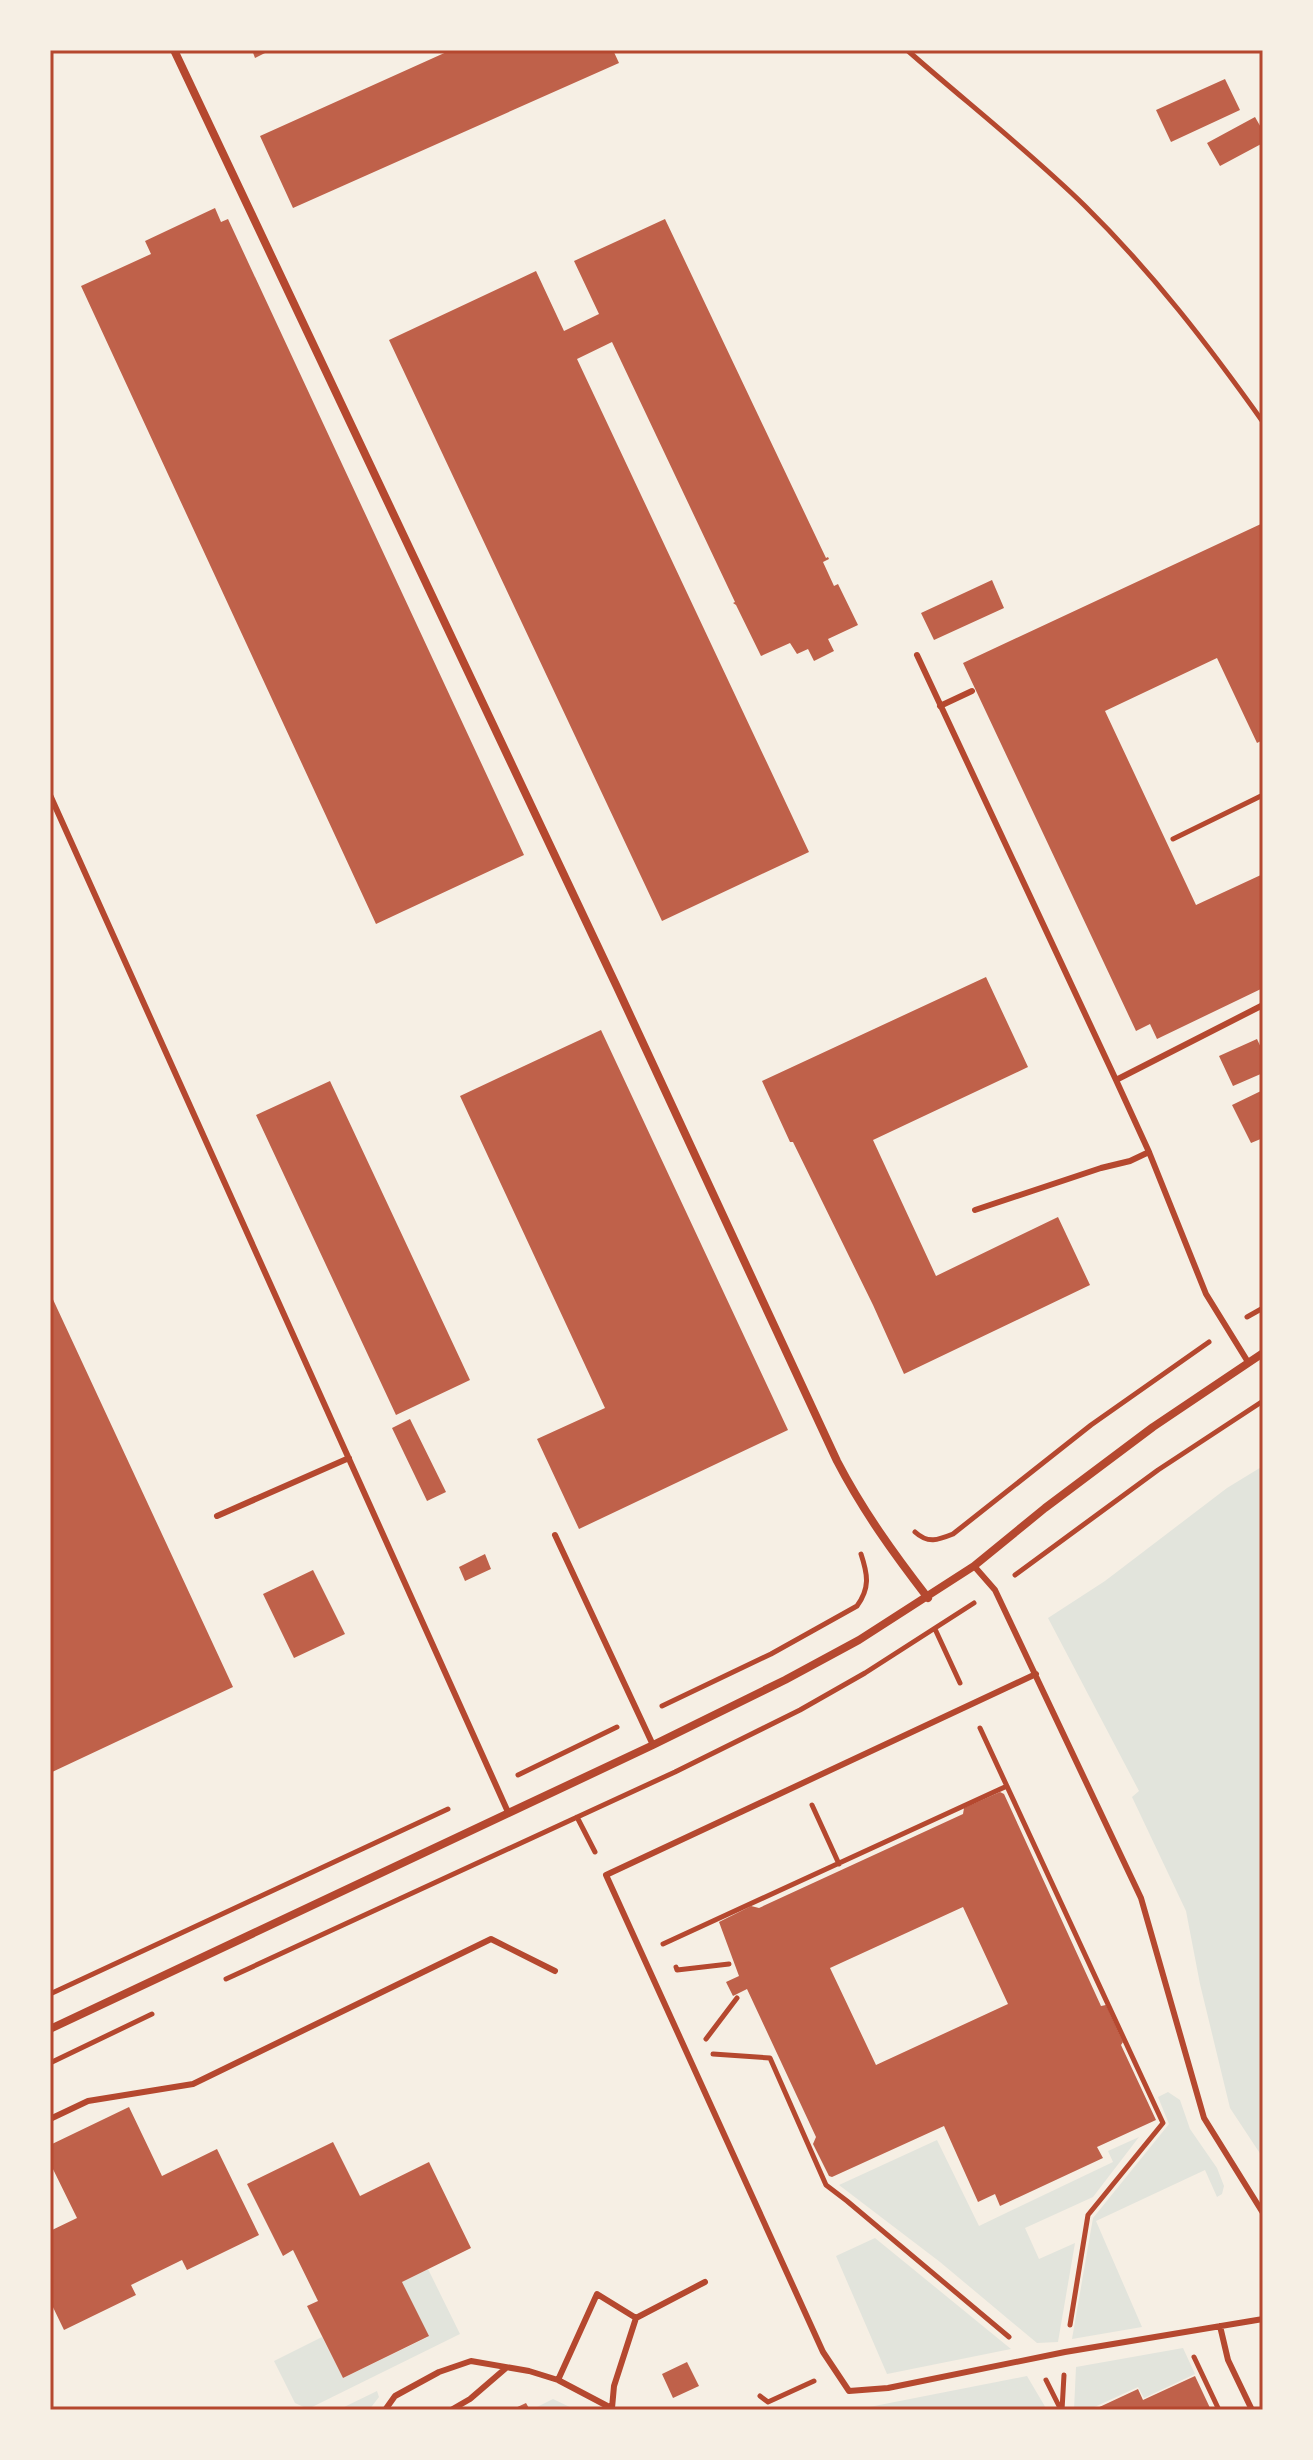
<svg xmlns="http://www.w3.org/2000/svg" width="1313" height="2460" font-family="Cabin,sans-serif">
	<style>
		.green { fill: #e2e4dc }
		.building { fill: #bf614a; fill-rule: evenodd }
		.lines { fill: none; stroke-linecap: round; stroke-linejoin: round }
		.path { stroke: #b5482f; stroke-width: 5 }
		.service { stroke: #b5482f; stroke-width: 6 }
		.minor { stroke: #b5482f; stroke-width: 8 }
		.neatline { fill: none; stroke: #b5482f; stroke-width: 3 }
	</style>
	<rect width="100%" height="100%" fill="#f6efe4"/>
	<path class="green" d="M1263 1466V2158L1230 2108 1200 1984 1186 1911 1132 1797 1139 1791 1048 1618 1105 1581 1227 1488Z
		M1168 2092 1180 2100 1190 2129 1217 2168 1224 2186 1222 2194 1217 2197 1205 2170 1096 2221 1142 2327 1072 2339 1093 2218 1169 2124 1158 2097Z
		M1139 2137 1093 2197 1025 2228 1039 2259 1075 2243 1058 2342 1037 2343 940 2262 839 2185 937 2140 979 2226 1113 2162 1108 2151Z
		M875 2238 1011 2349 887 2374 836 2256Z
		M428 2269 460 2334 308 2409 295 2403 274 2361 322 2337 343 2378 428 2337 402 2282Z
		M1183 2348 1195 2374 1144 2398 1138 2387 1088 2410H1074L1076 2367Z
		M1027 2376 1047 2410H858L859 2409Z
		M377 2391 379 2397 369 2410H338Z
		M553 2399 576 2410H531Z"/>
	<path class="building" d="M252 50H271L255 58Z
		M451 50H613L619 63 293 208 260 136Z
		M1225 79 1240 110 1171 142 1156 110Z
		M1255 117 1263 131V143L1220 166 1207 143Z
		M215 208 221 222 228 219 524 855 376 924 81 286 151 254 145 241Z
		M665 219 826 558 828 557 829 559 823 562 834 586 838 584 858 625 828 639 834 651 814 661 808 649 797 654 790 643 761 656 736 605 733 603 735 602 612 342 577 359 809 852 662 921 389 340 536 271 564 331 599 314 574 261Z
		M1263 523V740L1257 743 1217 658 1105 711 1196 905 1263 874V988L1157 1039 1150 1024 1136 1031 963 663Z
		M992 580 1004 608 934 640 921 613Z
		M986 977 1028 1067 873 1140 936 1276 1058 1217 1090 1285 904 1374 873 1305 793 1142H790L762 1081Z
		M601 1030 788 1430 579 1529 537 1439 605 1408 460 1096Z
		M1257 1039 1263 1052V1073L1233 1086 1219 1056Z
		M330 1081 470 1380 396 1415 256 1115Z
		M1263 1090V1138L1251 1143 1232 1105Z
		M50 1293 233 1687 50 1773Z
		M410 1419 446 1492 427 1501 392 1428Z
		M485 1554 491 1569 465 1581 459 1567Z
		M313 1570 345 1634 294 1658 263 1594Z
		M1000 1792 1004 1794 1101 2006 1106 2005 1123 2042 1121 2045 1156 2120 1097 2147 1103 2158 1000 2206 995 2194 978 2202 944 2126 832 2177 829 2176 813 2144 816 2137 747 1989 733 1996 726 1982 739 1976 719 1922 751 1906 759 1908 963 1814 964 1808ZM963 1907 1008 2004 876 2065 830 1968Z
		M129 2107 162 2176 217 2149 259 2235 187 2270 182 2260 131 2285 136 2295 64 2330 50 2301V2231L77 2218 50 2163V2145Z
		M333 2142 360 2196 429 2162 471 2248 402 2282 429 2336 343 2378 307 2306 318 2301 293 2250 283 2256 247 2184Z
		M687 2362 699 2386 673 2398 662 2374Z
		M1195 2376 1211 2410H1093L1138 2389 1143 2400Z
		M526 2403 530 2410H511Z"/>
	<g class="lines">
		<path class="path" d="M907 50C966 102 1029 151 1085 206 1152 272 1209 346 1263 422
			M1173 839 1263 795
			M1247 1317 1263 1308
			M915 1532C928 1544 938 1540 953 1534L1091 1425 1209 1342
			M1015 1575 1158 1470 1263 1401
			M935 1629 960 1683
			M662 1706 771 1654 857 1606C870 1588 868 1575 861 1554
			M980 1728 1163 2123 1088 2215 1070 2325
			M518 1775 617 1727
			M812 1805 839 1864
			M577 1817 595 1852
			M663 1944 1007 1786
			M676 1967 677 1970 729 1964
			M226 1979 675 1772 800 1710 865 1673 974 1603
			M50 1994 448 1809
			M706 2039 737 1998
			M713 2054 770 2058 826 2185 847 2201 1009 2337
			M50 2063 152 2014
			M1194 2357 1219 2410
			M1046 2380 1061 2410
			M760 2396 768 2402 814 2381
			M1062 2410 1064 2375"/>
		<path class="service" d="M917 655 1116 1080
			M940 706 972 691
			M50 795 508 1812
			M1149 1152 1116 1080 1263 1005
			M975 1210 1101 1168 1130 1161 1149 1152 1206 1294 1248 1362
			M217 1516 349 1458
			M555 1535 653 1745
			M974 1566 995 1590 1141 1898 1204 2118 1263 2213
			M1036 1674 606 1875 823 2352 849 2391 888 2388 1065 2352 1263 2319
			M50 2119 88 2101 193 2084 491 1939 555 1971
			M1220 2326 1228 2360 1252 2410
			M558 2380 597 2294 636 2318
			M612 2408 614 2386 636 2318 705 2282
			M385 2410 395 2396 439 2372 471 2361 529 2371 558 2380 615 2410
			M451 2410 470 2399 506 2368"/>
		<path class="minor" d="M174 50 617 987 837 1461C863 1511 894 1554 928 1598
			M50 2029 653 1745 785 1680 859 1640 974 1566 1045 1508 1153 1427 1263 1353"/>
	</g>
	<rect width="1313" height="2460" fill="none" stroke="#f6efe4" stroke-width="104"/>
	<rect x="52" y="52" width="1209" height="2356" class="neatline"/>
</svg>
